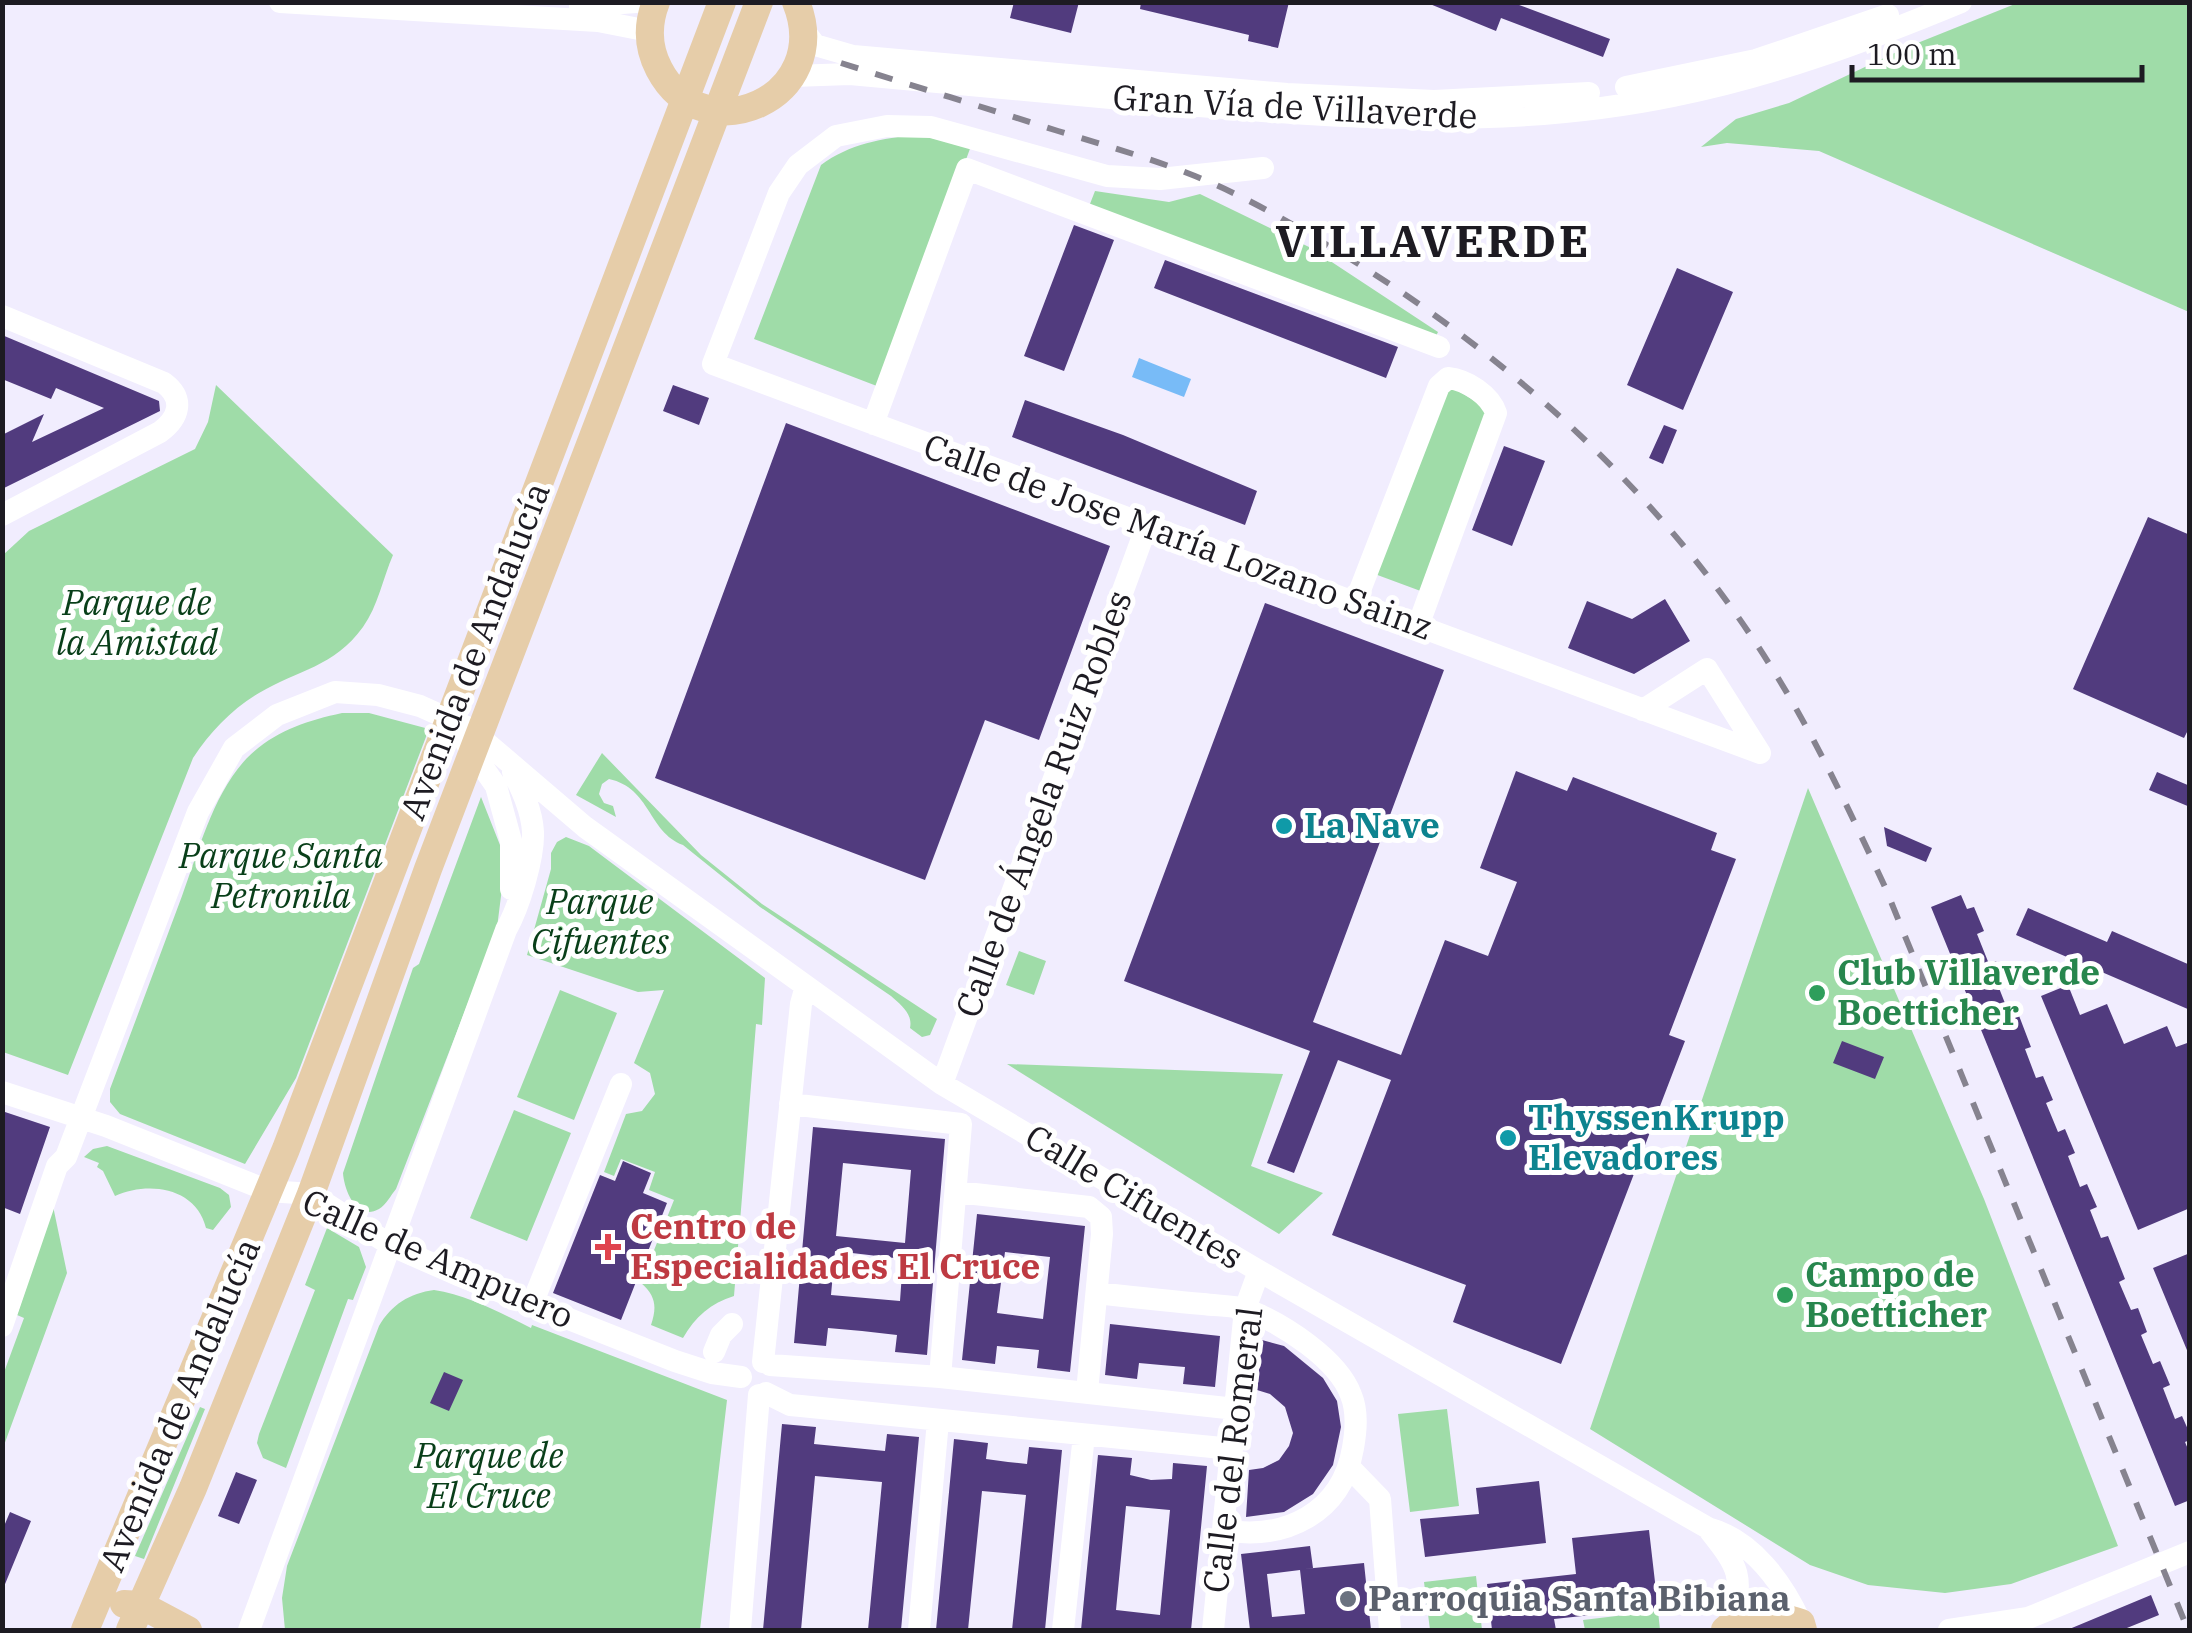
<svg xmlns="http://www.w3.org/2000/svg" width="2192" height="1633" font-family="'IBM Plex Serif',serif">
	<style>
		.green { fill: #9fdca8 }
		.water { fill: #78bbf7 }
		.building { fill: #513b7e; fill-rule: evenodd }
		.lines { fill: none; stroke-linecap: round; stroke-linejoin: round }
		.minor { stroke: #fff; stroke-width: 22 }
		.major { stroke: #e6cda9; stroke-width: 28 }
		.rail { stroke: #86838f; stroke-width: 6; stroke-dasharray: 18 18; stroke-linecap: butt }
		.culture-dot { fill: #0f9aa8; stroke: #fff; stroke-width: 4 }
		.leisure-dot { fill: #2e9e5b; stroke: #fff; stroke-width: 4 }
		.health-dot { fill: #e0444e; stroke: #fff; stroke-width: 4 }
		.worship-dot { fill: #6b7280; stroke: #fff; stroke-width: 4 }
		.labels { text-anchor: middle; stroke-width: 10; stroke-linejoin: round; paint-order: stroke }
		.street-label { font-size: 35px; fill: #1d1b22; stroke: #fff }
		.park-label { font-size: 35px; font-style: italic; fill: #093f19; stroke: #fff }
		.culture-label { font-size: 35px; font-weight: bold; fill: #0d838f; stroke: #fff; text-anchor: start }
		.leisure-label { font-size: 35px; font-weight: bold; fill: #27864d; stroke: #fff; text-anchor: start }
		.health-label { font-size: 35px; font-weight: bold; fill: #be3a42; stroke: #fff; text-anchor: start }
		.worship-label { font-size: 35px; font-weight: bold; fill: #5b616d; stroke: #fff; text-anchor: start }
		.district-label { font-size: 45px; font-weight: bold; letter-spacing: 2.5px; fill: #1d1b22; stroke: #fff }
	</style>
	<rect width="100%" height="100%" fill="#f1edfe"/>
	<path class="green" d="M2020 2 2189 3V312L1819 151 1727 143 1701 147 1736 119 1789 103 1905 48Z
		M917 135 971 146 882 388 754 339 821 165C849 144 883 138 917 135Z
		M1095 191 1169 202 1200 194 1309 247 1438 332 1435 338 1088 209Z
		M216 385 393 555C383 578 378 606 363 627 334 667 298 670 259 693 232 709 210 732 193 758L68 1075 3 1052V555L29 531 195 449 208 422Z
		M1448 385 1490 410 1426 593 1372 573Z
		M342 713H369L429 729 296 1078 245 1164 120 1114 110 1102V1089C134 1025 158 960 182 896 199 850 213 794 247 758 274 731 306 721 342 713Z
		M602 753 701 855 762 904 937 1019 930 1035 922 1037 910 1028C913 1014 901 1005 891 996L760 907 683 845C648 832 651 788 609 779L602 784 599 794 604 803 613 806 616 817 576 795Z
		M1808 788 1984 1199 2118 1546 2011 1584 1945 1593 1868 1585 1810 1565 1590 1429Z
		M481 797 500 845 504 872 497 928 396 1189C391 1195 386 1205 379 1209 356 1222 344 1189 343 1173L413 968 419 964Z
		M566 837 589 846 765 978 762 1025 756 1024 734 1296C711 1303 695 1317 683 1338L651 1325C657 1307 656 1296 641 1283L674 1200 649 1190 655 1172 621 1159 614 1176 604 1172 626 1114 642 1111 655 1094 650 1073 634 1063 664 990 638 992 527 955 551 869V853L557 842Z
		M1019 951 1046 961 1034 995 1006 985Z
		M560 990 617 1013 574 1120 517 1097Z
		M1007 1064 1283 1074 1251 1166 1323 1193 1279 1234Z
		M514 1110 571 1133 527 1241 470 1218Z
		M107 1146 220 1188 229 1195 231 1207 213 1230 206 1228C196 1187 148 1181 115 1196L103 1171 97 1167 99 1163 84 1157 93 1149Z
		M53 1206 67 1273 3 1448V1375L24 1318 17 1315Z
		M327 1228 359 1247 366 1267 353 1300 348 1299 286 1468 263 1458 257 1443 259 1434 315 1290 305 1285Z
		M434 1290C468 1295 501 1313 531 1328L532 1325 727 1400 700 1630H285L282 1598 287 1566 379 1326C391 1305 410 1293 434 1290Z
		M200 1407 205 1409 144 1559 135 1556Z
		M1447 1409 1459 1506 1410 1512 1398 1414Z
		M1476 1576 1482 1630H1430L1424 1582Z
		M1658 1611 1660 1630H1585L1583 1620Z"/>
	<path class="water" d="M1139 358 1191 379 1184 397 1132 377Z"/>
	<path class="building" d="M1014 2H1079L1071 33 1010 18Z
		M1141 2H1289L1278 48 1248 41 1249 35 1140 9Z
		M1425 2H1511L1610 39 1603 57 1501 18 1496 31Z
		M1074 225 1114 240 1064 371 1024 356Z
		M1165 260 1398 347 1386 378 1154 288Z
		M1677 268 1733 292 1683 410 1627 385Z
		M2 335 159 401 160 411 2 489V435L44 414 32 442 104 408 56 388 51 399 2 379Z
		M673 385 709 398 699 425 663 411Z
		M1025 400 1123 435 1257 491 1245 525 1012 437Z
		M786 423 1110 546 1039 740 985 720 925 880 655 778Z
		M1664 425 1677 430 1663 464 1649 458Z
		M1504 446 1545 461 1512 546 1472 530Z
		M2148 517 2190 535V726L2184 738 2073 689Z
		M1665 599 1690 641 1634 674 1568 648 1587 601 1632 619Z
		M1265 603 1444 670 1313 1022 1401 1055 1445 940 1488 956 1517 882 1480 868 1516 771 1567 791 1573 777 1717 833 1711 850 1736 859 1669 1035 1685 1041 1561 1364 1453 1322 1466 1285 1332 1235 1391 1080 1338 1060 1294 1173 1267 1163 1310 1051 1124 981Z
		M2157 772 2190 786V807L2149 790Z
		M1884 827 1932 848 1926 862 1887 846Z
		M1961 895 1967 909 1974 907 1984 931 1977 934 1989 964 1996 961 2006 985 1999 988 2010 1016 2018 1013 2031 1047 2025 1049 2036 1078 2043 1076 2053 1100 2046 1103 2058 1132 2065 1129 2075 1153 2068 1156 2080 1187 2087 1184 2097 1207 2090 1210 2101 1238 2108 1236 2125 1279 2119 1282 2131 1310 2138 1308 2147 1332 2141 1335 2153 1364 2160 1361 2170 1385 2163 1388 2175 1419 2182 1416 2190 1434V1440L2185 1442 2190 1454V1500L2175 1506 1931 907Z
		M2028 908 2107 942 2112 931 2190 965V1010L2016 935Z
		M2068 985 2080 1015 2107 1004 2124 1044 2167 1026 2176 1047 2190 1042V1208L2138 1230 2041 996Z
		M1842 1041 1884 1057 1875 1079 1833 1063Z
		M2 1111 50 1127 20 1214 2 1207Z
		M813 1127 945 1139 927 1355 895 1352 897 1335 862 1331 828 1328 826 1346 794 1343ZM843 1163 911 1170 905 1243 836 1236ZM835 1251 903 1259 900 1301 831 1295Z
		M623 1161 651 1173 643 1193 667 1203 621 1320 553 1293 600 1175 615 1181Z
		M977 1214 1085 1226 1070 1372 1037 1368 1039 1350 997 1346 995 1364 962 1360ZM1005 1252 1050 1257 1043 1319 997 1313Z
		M2190 1253V1355H2189L2153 1268Z
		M1110 1324 1220 1336 1215 1387 1183 1384 1185 1367 1161 1365 1139 1363 1137 1379 1105 1375Z
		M1262 1340 1284 1346 1323 1378 1337 1401 1341 1427 1333 1465 1313 1494 1284 1512 1246 1517 1249 1470 1263 1468 1279 1460 1289 1446 1293 1433 1285 1407 1270 1394 1257 1390Z
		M444 1372 463 1380 449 1411 430 1403Z
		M782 1424 816 1427 814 1444 885 1451 887 1434 919 1437 901 1630H868L882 1482 815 1476 801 1630H763Z
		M954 1439 988 1443 986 1459 1008 1462 1027 1464 1029 1447 1062 1450 1045 1630H1012L1026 1495 982 1491 968 1630H936Z
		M1098 1455 1132 1458 1130 1475 1151 1480 1172 1479 1173 1463 1207 1466 1191 1630H1081ZM1126 1506 1170 1510 1160 1615 1116 1610Z
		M236 1472 257 1480 239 1524 218 1516Z
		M1539 1481 1546 1543 1425 1557 1420 1519 1479 1514 1476 1488Z
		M10 1512 31 1521 3 1589 2 1531Z
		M1649 1530 1658 1608 1554 1619 1556 1630H1492L1487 1584 1576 1574 1572 1538Z
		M1310 1546 1313 1568 1304 1569 1364 1563 1371 1630H1250L1241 1554ZM1300 1570 1305 1614 1272 1617 1267 1574Z
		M2151 1595 2159 1615 2122 1630H2067Z"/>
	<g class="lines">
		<path class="minor" d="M280 2 598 21 649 31
			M580 6 636 2
			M805 32 815 45 853 56 1287 94 1434 101 1589 93
			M793 76 850 74C959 84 1067 94 1175 104 1341 118 1509 130 1673 96 1776 75 1864 42 1961 2
			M1626 87 1756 60 1888 15
			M1263 168 1160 179 1107 176 931 127 887 126 836 136 798 165 779 193 713 364 1760 753
			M2 316 164 383C185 399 179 418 160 432L2 515
			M873 424 967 169 1439 347
			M1355 603 1439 386 1448 378C1467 380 1490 395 1496 413L1418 626
			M1643 710 1707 669 1760 753
			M466 743 496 786 511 841V889
			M942 1084 1147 525
			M2 1092 106 1126 269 1191 311 1194 392 1246 458 1275 675 1361 712 1373 741 1377
			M790 1104 961 1124 940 1377
			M957 1192 1089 1207 1101 1217 1102 1234 1087 1392
			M1097 1293C1132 1297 1167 1301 1203 1304 1217 1306 1235 1305 1248 1310 1283 1324 1338 1359 1351 1395 1358 1412 1356 1431 1353 1448 1342 1513 1285 1541 1223 1530
			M532 1304 621 1084
			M2 1326 57 1166 66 1157 198 812 234 748 277 715 335 692 378 695 420 706 469 728 585 827 942 1084 1259 1271 1708 1528C1752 1540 1783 1583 1801 1623
			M714 1352 721 1335 732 1324
			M763 1362 801 1004 806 986
			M770 1365 940 1377 1236 1409
			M766 1393 790 1405 801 1406 1232 1449
			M1350 1468 1380 1499 1390 1630
			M1710 1531C1740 1569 1743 1575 1732 1622
			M249 1630 506 930C519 907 534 858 533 832 532 811 522 790 513 772
			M740 1630 759 1395
			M919 1630 938 1421
			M1063 1630 1084 1435
			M1213 1630 1245 1309 1259 1271
			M1949 1630 2028 1618 2190 1552"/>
		<path class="major" d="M656 2C647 25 648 48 659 69 704 155 835 98 796 2
			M124 1604 141 1605 188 1630
			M85 1630 286 1149 722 2
			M130 1630 193 1488 311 1194 428 869 759 2
			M1725 1630C1745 1610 1776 1614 1801 1623L1803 1630"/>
		<path class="rail" d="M841 63C913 86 986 108 1058 131 1104 145 1150 158 1195 176 1242 195 1286 220 1329 246 1507 352 1670 500 1778 678 1819 745 1852 816 1885 887L2188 1630"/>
	</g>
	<g class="culture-dot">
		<circle cx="1284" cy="826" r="10"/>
		<circle cx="1508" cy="1138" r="10"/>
	</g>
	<g class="leisure-dot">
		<circle cx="1817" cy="993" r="10"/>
		<circle cx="1785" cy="1295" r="10"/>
	</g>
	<path class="health-dot" d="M603 1232h10v10h10v10h-10v10h-10v-10h-10v-10h10z"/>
	<circle class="worship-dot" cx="1348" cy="1599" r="10"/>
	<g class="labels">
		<g class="street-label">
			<text transform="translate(1295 107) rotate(3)" y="12">Gran Vía de Villaverde</text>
			<text transform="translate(1178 537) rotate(20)" y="12">Calle de Jose María Lozano Sainz</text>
			<text transform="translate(475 651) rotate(-69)" y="12">Avenida de Andalucía</text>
			<text transform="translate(1044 804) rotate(-70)" y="12">Calle de Ángela Ruiz Robles</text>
			<text transform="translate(1134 1197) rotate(31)" y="12">Calle Cifuentes</text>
			<text transform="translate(438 1259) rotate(24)" y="12">Calle de Ampuero</text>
			<text transform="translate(180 1405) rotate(-67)" y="12">Avenida de Andalucía</text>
			<text transform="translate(1233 1450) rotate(-83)" y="12">Calle del Romeral</text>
		</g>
		<g class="park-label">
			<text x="137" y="615">Parque de<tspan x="137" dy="40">la Amistad</tspan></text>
			<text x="281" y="868">Parque Santa<tspan x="281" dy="40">Petronila</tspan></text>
			<text x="600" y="914">Parque<tspan x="600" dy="40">Cifuentes</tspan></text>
			<text x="489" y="1468">Parque de<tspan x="489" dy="40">El Cruce</tspan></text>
		</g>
		<g class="culture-label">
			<text x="1304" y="838">La Nave</text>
			<text x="1528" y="1130">ThyssenKrupp<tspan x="1528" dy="40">Elevadores</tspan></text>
		</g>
		<g class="leisure-label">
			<text x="1837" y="985">Club Villaverde<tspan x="1837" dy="40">Boetticher</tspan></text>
			<text x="1805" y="1287">Campo de<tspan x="1805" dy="40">Boetticher</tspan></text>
		</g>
		<g class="health-label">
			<text x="630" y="1239">Centro de<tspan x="630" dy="40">Especialidades El Cruce</tspan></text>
		</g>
		<g class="worship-label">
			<text x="1368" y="1611">Parroquia Santa Bibiana</text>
		</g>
		<g class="district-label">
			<text x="1433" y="257">VILLAVERDE</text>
		</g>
	</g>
	<rect width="2192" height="1633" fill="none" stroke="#1d1b22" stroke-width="10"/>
	<path d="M1852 65v15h290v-15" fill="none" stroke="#1d1b22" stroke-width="5"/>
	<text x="1867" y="65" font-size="30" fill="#1d1b22" stroke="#ffffff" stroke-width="8" paint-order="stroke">100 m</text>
</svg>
